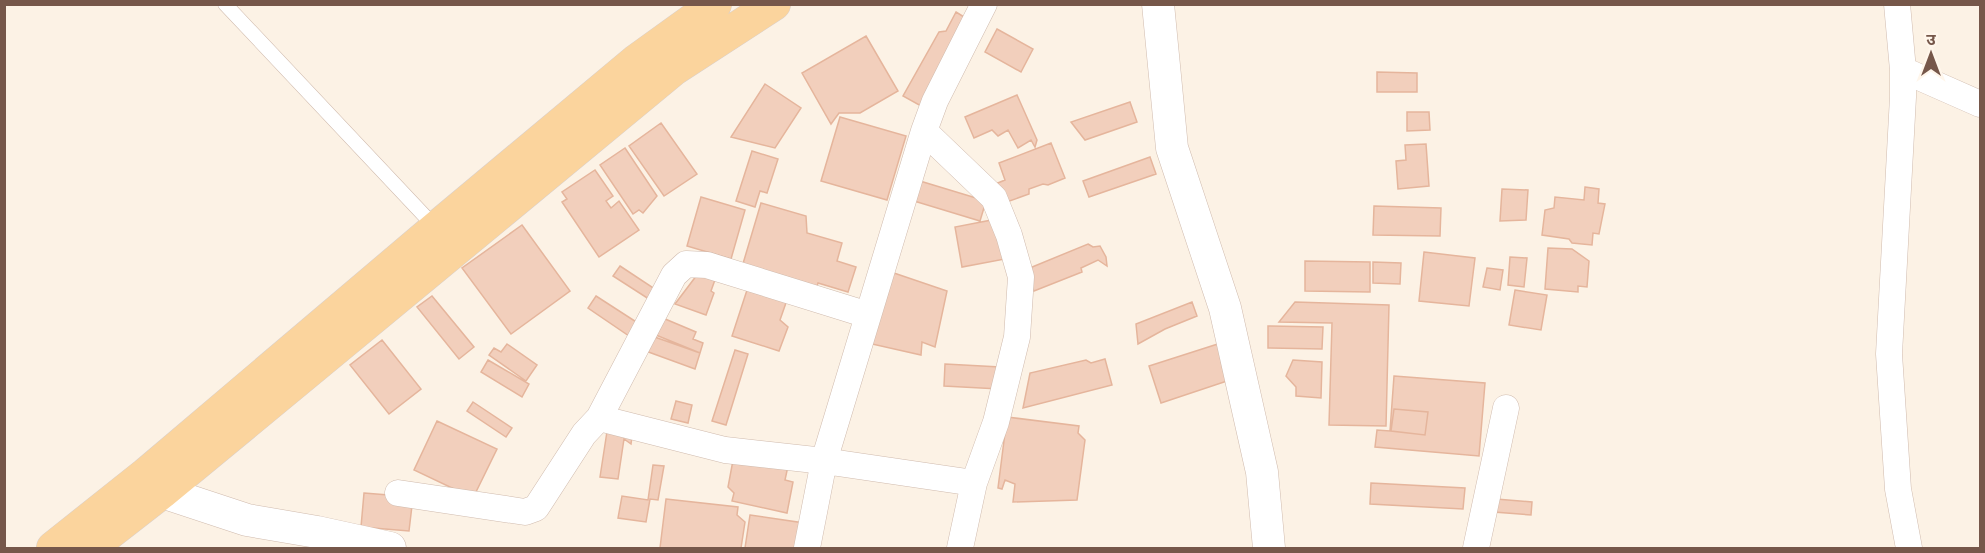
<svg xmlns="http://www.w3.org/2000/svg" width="1985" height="553" font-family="'PT Sans Narrow','Noto Sans Devanagari',sans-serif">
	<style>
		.building { fill: #f2cfbc; stroke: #e5b59c; stroke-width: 1.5 }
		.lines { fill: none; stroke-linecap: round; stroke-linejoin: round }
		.service-casing { stroke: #d0bbae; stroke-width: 15 }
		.minor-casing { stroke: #d0bbae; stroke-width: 27 }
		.tertiary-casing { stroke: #d0bbae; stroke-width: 33 }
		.primary-casing { stroke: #d9d0cc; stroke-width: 34 }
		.service { stroke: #fff; stroke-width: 14 }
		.minor { stroke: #fff; stroke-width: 26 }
		.tertiary { stroke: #fff; stroke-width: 32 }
		.primary { stroke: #fbd49d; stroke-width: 33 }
	</style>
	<rect width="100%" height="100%" fill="#fcf2e5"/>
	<path class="building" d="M956 12 969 20 921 106 903 96 939 32 946 31Z
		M997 29 1033 49 1021 72 985 52Z
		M866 36 898 91 860 113H839L831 124 802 73Z
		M1377 72 1417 73V92H1377Z
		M765 84 801 108 775 148 731 137Z
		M1017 95 1037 140 1035 147 1031 140 1018 148 1008 130 998 136 992 130 974 138 965 117Z
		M1130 102 1137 122 1085 140 1071 122Z
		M1407 112H1429L1430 130 1407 131Z
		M840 117 906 136 887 200 821 181Z
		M661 123 697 174 664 196 629 146Z
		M1051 143 1065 178 1048 185 1043 184 1029 189V194L1001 204 993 185 1005 180 999 163Z
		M1426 144 1429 186 1398 189 1396 161 1406 160 1405 145Z
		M625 148 657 196 643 213 639 210 633 214 600 165Z
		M752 151 778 159 767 193 760 191 755 207 736 201Z
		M1150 157 1156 174 1089 197 1083 181Z
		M595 170 613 196 606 201 611 208 619 201 639 230 599 257 562 202 567 199 562 192Z
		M920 181 986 201 980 221 914 201Z
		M1585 187 1599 189 1598 203 1605 204 1599 234 1593 233 1592 245 1572 243 1569 239 1542 235 1545 210 1554 208 1555 197 1584 200Z
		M1502 189 1528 190 1526 220 1500 221Z
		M701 197 745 210 731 259 687 246Z
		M761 203 806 216 807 233 842 243 837 261 856 267 848 292 818 283 816 289 742 267Z
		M1374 206 1441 208 1440 236 1373 235Z
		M997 219 1005 259 962 267 955 227Z
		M522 225 570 291 511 334 462 268Z
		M1088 244 1093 247 1100 246 1106 257 1107 266 1098 260 1081 268 1082 272 1034 291 1025 270Z
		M1548 248 1572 249 1589 261 1587 287 1578 286V292L1545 289Z
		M1424 252 1475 258 1469 306 1419 301Z
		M1510 257 1527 258 1524 287 1508 285Z
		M1305 261 1370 262V292L1305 291Z
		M1373 262 1401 263 1400 284 1373 283Z
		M620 266 658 291 655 303 613 276Z
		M1487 268 1503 270 1500 290 1483 287Z
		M700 271 716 277 711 291 714 293 706 315 675 304Z
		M891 272 947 291 935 347 922 342 921 355 872 344Z
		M749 284 788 297 780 320 788 327 779 351 732 336Z
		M1515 290 1547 295 1541 330 1509 325Z
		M432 296 474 347 459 359 417 307Z
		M596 296 641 325 632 338 588 308Z
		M1192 302 1197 316 1165 329 1138 344 1136 324Z
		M1295 302 1389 305 1386 426 1329 425 1332 323 1279 322Z
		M658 316 696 332 693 339 703 343 700 353 651 333Z
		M1268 326 1323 327 1322 349 1268 348Z
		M649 335 700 353 695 369 643 350Z
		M382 340 421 389 389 414 350 365Z
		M1224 342 1236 378 1161 403 1149 366Z
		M507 344 537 365 526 381 489 355 494 348 501 352Z
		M735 350 748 354 726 425 712 421Z
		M1105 359 1112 385 1023 408 1030 373 1086 360 1091 363Z
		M488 360 529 384 522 397 481 372Z
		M1293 360 1322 362 1321 398 1296 396V387L1286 376Z
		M945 364 1000 367 999 389 944 386Z
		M1394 376 1485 383 1479 456 1375 447 1377 430 1390 431Z
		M676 401 692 405 688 423 671 419Z
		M473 402 512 428 506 437 467 411Z
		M1394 409 1428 412 1425 435 1391 431Z
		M1007 417 1079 426 1078 433 1085 440 1077 500 1013 502 1015 484 1005 480 1002 489 998 488Z
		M437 421 497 449 473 498 414 470Z
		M608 425 633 429 631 444 624 439 618 479 600 477Z
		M734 455 788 466 785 480 793 482 787 513 732 501 734 493 728 487Z
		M653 465 664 466 658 500 650 499 646 522 618 518 622 496 648 500Z
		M1371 483 1465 488 1463 509 1370 504Z
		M364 493 413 497 409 531 361 527Z
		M666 499 738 507 737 515 745 522 741 548H660Z
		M1496 499 1532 502 1531 515 1494 512Z
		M750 515 804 523 800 548H745Z"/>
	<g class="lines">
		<g class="service-casing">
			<path id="service" d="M225 4 436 228"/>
		</g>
		<g class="minor-casing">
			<path id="minor" d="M1897 4 1903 70V97L1889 354 1898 489 1909 548
				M1903 70 1980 104
				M924 131 994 198 1009 235 1021 277 1017 337 996 422 974 483 960 548
				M599 418 674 275 686 264 707 265 868 315
				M398 493 525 512 536 508 584 434 599 418 725 450 824 461 974 483
				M807 548 824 461 924 131 935 101 984 4
				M1476 548 1506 408"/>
		</g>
		<g class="tertiary-casing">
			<path id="tertiary" d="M1158 4 1172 148 1225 308 1262 472 1269 548
				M162 492 247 520 317 532 390 548"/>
		</g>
		<g class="primary-casing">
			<path id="primary" d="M53 548 146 474 436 228 636 61 715 4
				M90 548 162 492 674 69 774 4"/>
		</g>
		<use href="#service" class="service"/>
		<use href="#minor" class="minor"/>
		<use href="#tertiary" class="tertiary"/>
		<use href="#primary" class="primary"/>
	</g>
	<rect width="1985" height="553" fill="none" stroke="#76574a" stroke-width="12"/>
	<g transform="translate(1931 54)" stroke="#fff6eb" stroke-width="4.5" paint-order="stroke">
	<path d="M0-4.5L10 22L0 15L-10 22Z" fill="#76574a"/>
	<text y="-9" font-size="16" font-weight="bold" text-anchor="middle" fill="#76574a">उ</text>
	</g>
</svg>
